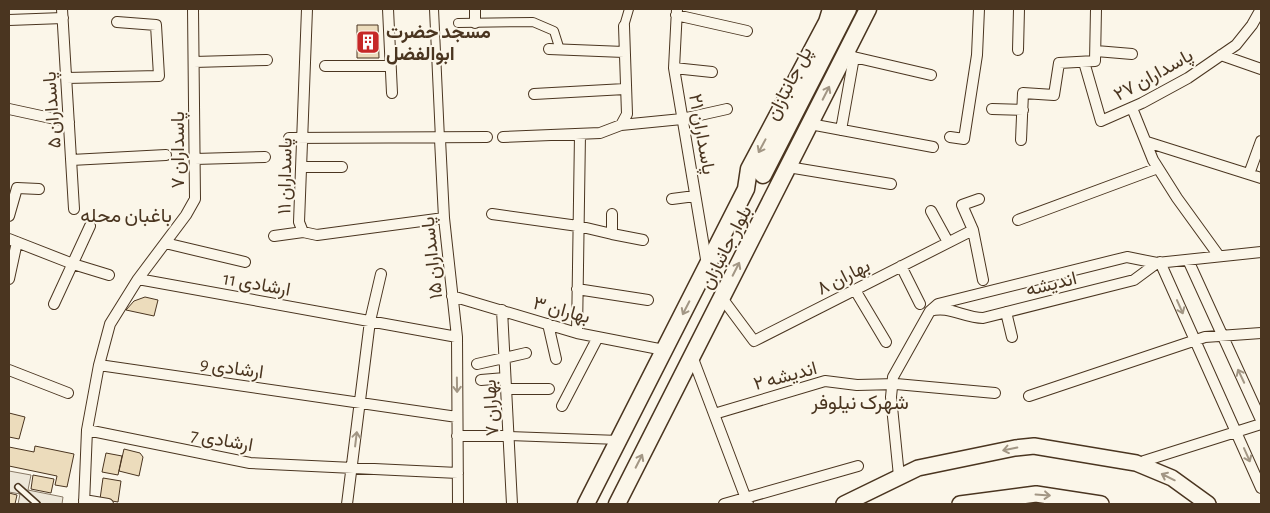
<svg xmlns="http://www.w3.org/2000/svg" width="1270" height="513" font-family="'Alegreya Sans',Vazirmatn,sans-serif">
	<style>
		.parking { fill: #ede7d9; stroke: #887966 }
		.building { fill: #ecdcbc; stroke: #4a3520 }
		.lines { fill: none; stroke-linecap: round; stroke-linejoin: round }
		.service-casing { stroke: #4a3520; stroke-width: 8 }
		.pedestrian-casing { stroke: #4a3520; stroke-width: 10 }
		.minor-casing { stroke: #4a3520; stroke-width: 12 }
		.primary-casing { stroke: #4a3520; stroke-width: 18 }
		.trunk-casing { stroke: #4a3520; stroke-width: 19 }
		.service { stroke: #fbf6e9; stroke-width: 5 }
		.pedestrian { stroke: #fbf6e9; stroke-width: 8 }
		.minor { stroke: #fbf6e9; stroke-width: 10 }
		.primary { stroke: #fbf6e9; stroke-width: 15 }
		.trunk { stroke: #fbf6e9; stroke-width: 16 }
		.oneway { stroke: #a29684 }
		.labels { text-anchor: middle; stroke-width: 4; stroke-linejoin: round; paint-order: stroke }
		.poi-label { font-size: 19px; font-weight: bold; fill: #4a3520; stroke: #fbf6e9; text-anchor: start }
		.street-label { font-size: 19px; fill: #4a3520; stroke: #fbf6e9 }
		.neighbourhood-label { font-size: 20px; fill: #4a3520; stroke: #fbf6e9 }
	</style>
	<rect width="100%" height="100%" fill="#fbf6e9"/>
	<path class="parking" d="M9 471 31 475 28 490 63 497 62 504H18L20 494 9 492Z"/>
	<path class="building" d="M357 25H378L379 58H357Z
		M145 297 158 300 154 316 126 310 134 301Z
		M9 413 25 417 19 439 9 437Z
		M35 446 74 454 67 487 55 485 57 476 9 466V447L34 452Z
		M124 449 140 453 143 457 139 476 119 471Z
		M106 453 122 456 118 475 102 472Z
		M33 475 54 479 51 493 31 489Z
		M103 478 121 481 118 502 100 499Z
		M9 493 17 495 15 504H9Z"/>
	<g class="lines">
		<g class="service-casing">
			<path id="service" d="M18 487 37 504"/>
		</g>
		<g class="pedestrian-casing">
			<path id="pedestrian" d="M434 9 440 139
				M458 23 533 22 554 31 560 50
				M624 26 629 9
				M509 436 619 440"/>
		</g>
		<g class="minor-casing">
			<path id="minor" d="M62 9 74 209
				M307 9 299 222 303 232 317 235 444 218
				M388 9 392 93
				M475 9V23
				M677 9 674 68 707 265
				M676 15 747 31
				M9 20 63 18
				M549 49 624 52
				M1018 50 1019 9
				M1096 51 1132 54
				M845 55 931 75
				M1221 55 1261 69
				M194 62 267 60
				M1084 62 1101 121 1142 103 1188 78 1236 45 1252 25 1261 9
				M325 66H390
				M674 68 712 72
				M66 78 159 76 156 25 117 22
				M534 94 625 89
				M1132 108 1153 160 1177 198 1219 256
				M9 109 69 122
				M992 109 1023 110
				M810 124 933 147
				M621 125 682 119 727 109
				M841 130 854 57
				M503 137 600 133 621 125 627 114 624 26
				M950 137 964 139 977 55 979 9
				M289 138 487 137
				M440 139 444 218 457 337 458 504
				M1021 140 1023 93 1054 95 1059 63 1095 61 1096 9
				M1147 142 1261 178
				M195 159 265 157
				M71 160 166 155
				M301 167H342
				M788 167 891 184
				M1249 174 1261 141
				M672 199 695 196
				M931 211 948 242
				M492 214 578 226 612 234V214
				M9 216 17 188 39 189
				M1018 220 1158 168
				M973 230 983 280
				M612 234 643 240
				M274 236 303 232
				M9 239 73 264 109 275
				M165 243 245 262
				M1127 257 1157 263 1134 280 983 318C964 318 948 305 930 311L938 304Z
				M1188 260 1261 420
				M1160 262 1261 488
				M1157 263 1261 252
				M901 266 920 304
				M9 279 17 242
				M138 279 457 337
				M577 289 648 300
				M855 290 886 342
				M452 296 577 333 664 350
				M722 298 754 341 973 230 962 205 979 199
				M54 304 90 226
				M502 310 512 504
				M1006 312 1012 337
				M548 324 556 359
				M577 333 580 134
				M692 356 748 504
				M477 364 526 353
				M99 365 457 417
				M9 370 68 393
				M481 380 505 378
				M506 389H549
				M1029 396 1205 337 1261 333
				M562 406 598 337
				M714 414 825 381 857 385 896 384 995 393
				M87 430 250 463 458 473
				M457 436H509
				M1144 461 1261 424
				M899 476 891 397 893 377 930 311
				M84 500 108 504
				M84 504 87 430 99 365 110 324 138 279 186 215 195 199 193 9
				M347 504 370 321 381 274
				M724 504 858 466"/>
		</g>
		<g class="primary-casing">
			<path id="primary" d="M844 504 918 468 1015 448 1034 446 1136 463 1172 478 1208 504
				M960 504 1036 494 1101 504"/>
		</g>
		<g class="trunk-casing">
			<path id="trunk" d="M763 175 848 9
				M586 504 746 189 749 169 827 22 831 9
				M617 504 868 9"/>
		</g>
		<use href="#service" class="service"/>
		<use href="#pedestrian" class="pedestrian"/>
		<use href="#minor" class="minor"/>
		<use href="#primary" class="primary"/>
		<use href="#trunk" class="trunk"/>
	</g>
	<defs><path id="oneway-shaft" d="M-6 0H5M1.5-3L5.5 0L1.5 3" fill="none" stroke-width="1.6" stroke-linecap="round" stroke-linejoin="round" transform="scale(1.25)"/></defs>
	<g class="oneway">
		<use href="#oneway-shaft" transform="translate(826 93) rotate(-63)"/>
		<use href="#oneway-shaft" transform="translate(762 146) rotate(118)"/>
		<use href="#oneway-shaft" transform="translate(736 269) rotate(-63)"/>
		<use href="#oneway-shaft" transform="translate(1180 307) rotate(66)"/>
		<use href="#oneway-shaft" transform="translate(686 308) rotate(117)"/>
		<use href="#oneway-shaft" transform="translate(1241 376) rotate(-115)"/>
		<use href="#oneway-shaft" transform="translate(457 385) rotate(89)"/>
		<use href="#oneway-shaft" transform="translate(356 439) rotate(-83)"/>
		<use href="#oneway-shaft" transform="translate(1010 449) rotate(169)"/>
		<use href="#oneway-shaft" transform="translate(1247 455) rotate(66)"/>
		<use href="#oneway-shaft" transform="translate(639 461) rotate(-63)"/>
		<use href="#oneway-shaft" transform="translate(1168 477) rotate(-154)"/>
		<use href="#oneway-shaft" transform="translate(1043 495) rotate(4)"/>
	</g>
	<defs>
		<g id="building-square" transform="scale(1.25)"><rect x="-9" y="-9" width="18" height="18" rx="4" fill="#c62828" stroke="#fbf6e9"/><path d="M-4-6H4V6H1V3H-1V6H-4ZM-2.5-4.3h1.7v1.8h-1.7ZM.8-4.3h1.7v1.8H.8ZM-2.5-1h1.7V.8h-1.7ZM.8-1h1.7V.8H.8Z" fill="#fff"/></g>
	</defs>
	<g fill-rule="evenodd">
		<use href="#building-square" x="368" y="42"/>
	</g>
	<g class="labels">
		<g class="poi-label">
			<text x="386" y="38">مسجد حضرت<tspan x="386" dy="22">ابوالفضل</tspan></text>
		</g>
		<g class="street-label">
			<text transform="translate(1153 74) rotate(-29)" y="7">پاسداران ۲۷</text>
			<text transform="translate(788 83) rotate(-63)" y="7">پل جانبازان</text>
			<text transform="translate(51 110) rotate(-94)" y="7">پاسداران ۵</text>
			<text transform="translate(703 134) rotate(80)" y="7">پاسداران ۲۱</text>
			<text transform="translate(177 150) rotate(-90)" y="7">پاسداران ۷</text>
			<text transform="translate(284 176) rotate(-89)" y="7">پاسداران ١١</text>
			<text transform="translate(725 247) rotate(-63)" y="7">بلوار جانبازان</text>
			<text transform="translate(431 258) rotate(-96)" y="7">پاسداران ۱۵</text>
			<text transform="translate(843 276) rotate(-27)" y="7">بهاران ۸</text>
			<text transform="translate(257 283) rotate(10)" y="7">ارشادی 11</text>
			<text transform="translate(1051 283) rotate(-14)" y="7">اندیشه</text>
			<text transform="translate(562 309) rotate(15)" y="7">بهاران ۳</text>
			<text transform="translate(232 367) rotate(8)" y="7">ارشادی 9</text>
			<text transform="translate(785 375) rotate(-15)" y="7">اندیشه ۲</text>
			<text transform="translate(490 408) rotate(-93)" y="7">بهاران ۷</text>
			<text transform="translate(222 439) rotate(10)" y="7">ارشادی 7</text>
		</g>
		<g class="neighbourhood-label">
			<text x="126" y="222">باغبان محله</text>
			<text x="860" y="409">شهرک نیلوفر</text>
		</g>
	</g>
	<rect width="1270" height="513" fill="none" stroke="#4a3520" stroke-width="20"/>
</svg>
